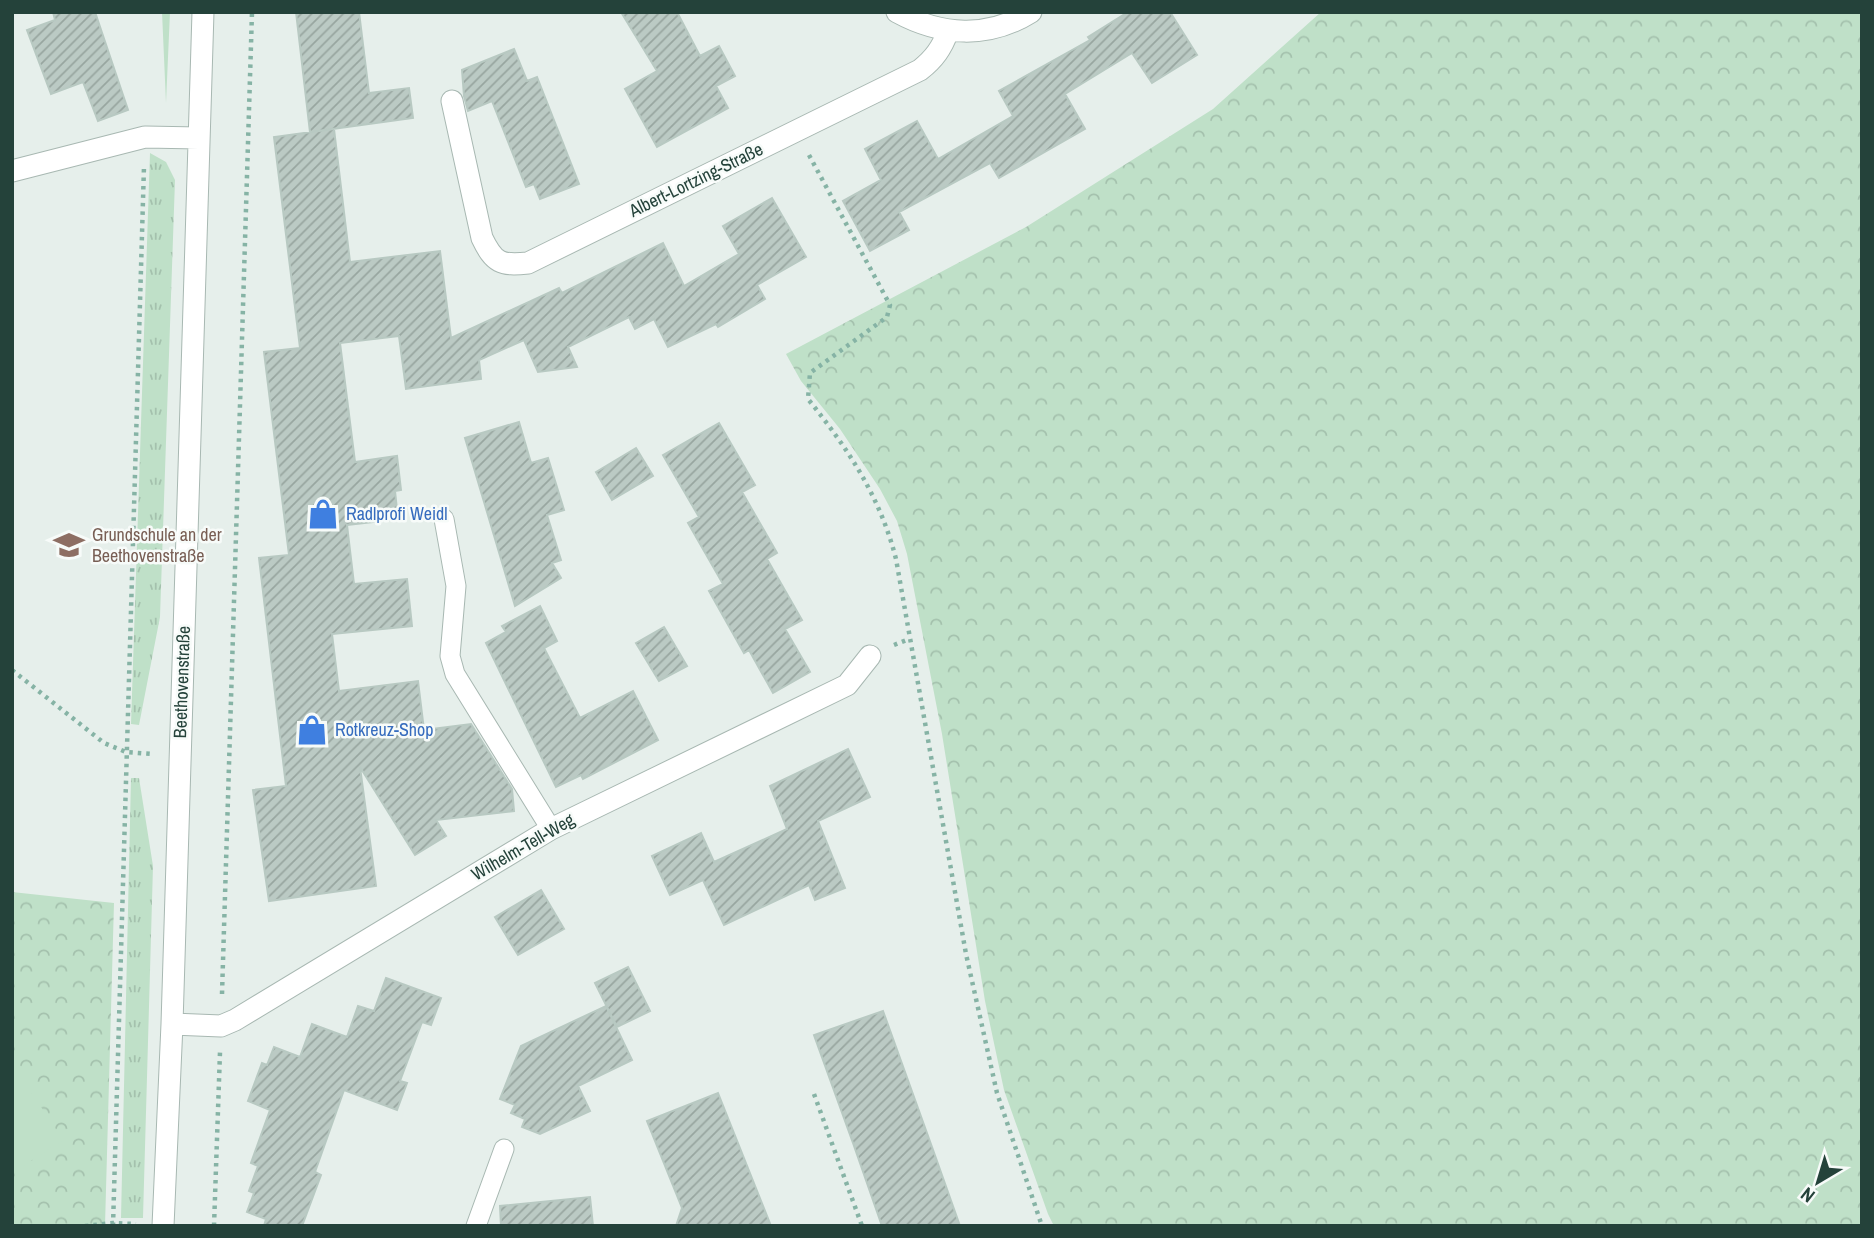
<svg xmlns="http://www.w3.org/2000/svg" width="1874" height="1238" font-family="'Archivo Narrow',sans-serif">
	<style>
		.grass { fill: url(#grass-tufts) }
		.forest { fill: url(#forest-crowns) }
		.pitch { fill: #bfe0c8 }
		.building { fill: url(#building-hatch); stroke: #b8c9c2; stroke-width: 2 }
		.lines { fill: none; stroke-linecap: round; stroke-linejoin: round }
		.service-casing { stroke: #a8b8b2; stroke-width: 21 }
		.minor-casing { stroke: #a8b8b2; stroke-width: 23 }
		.path { stroke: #86b3a5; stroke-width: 4.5; stroke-dasharray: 3.5 5; stroke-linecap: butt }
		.service { stroke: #fff; stroke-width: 19 }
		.minor { stroke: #fff; stroke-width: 21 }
		.labels { text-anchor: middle; stroke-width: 5; stroke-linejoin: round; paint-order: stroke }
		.street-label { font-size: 18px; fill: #24423a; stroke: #f7fbf9 }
		.shop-label { font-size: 18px; fill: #366cbe; stroke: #f7fbf9; text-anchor: start }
		.education-label { font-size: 18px; fill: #785e54; stroke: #f7fbf9; text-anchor: start }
	</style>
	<defs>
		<pattern id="grass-tufts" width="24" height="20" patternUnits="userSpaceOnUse" patternTransform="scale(1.75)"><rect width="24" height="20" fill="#bfe0c8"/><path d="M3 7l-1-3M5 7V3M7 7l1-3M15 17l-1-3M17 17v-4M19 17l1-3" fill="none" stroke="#a4c1ad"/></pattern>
		<pattern id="forest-crowns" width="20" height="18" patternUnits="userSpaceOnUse" patternTransform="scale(1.75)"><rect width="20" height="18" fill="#bfe0c8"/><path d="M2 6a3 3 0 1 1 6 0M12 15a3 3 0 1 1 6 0" fill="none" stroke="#a4c1ad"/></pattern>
		<pattern id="building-hatch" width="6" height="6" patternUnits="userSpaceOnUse" patternTransform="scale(1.75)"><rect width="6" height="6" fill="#bbcac4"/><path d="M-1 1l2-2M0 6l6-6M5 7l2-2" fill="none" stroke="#98a6a0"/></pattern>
	</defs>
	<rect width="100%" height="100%" fill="#e6efeb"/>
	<path class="grass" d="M162 12H170L166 103Z
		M150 153 166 162 175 180 160 617 139 725 131 724Z
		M131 778H139L153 866 143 1218H121Z"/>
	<path class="forest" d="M1321 12H1862V1226H1054L1048 1214 1004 1090 985 1001 942 734 907 554 897 521 880 489 840 429 801 381 786 354 1026 227 1213 109Z
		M12 892 114 903 105 1226H12Z"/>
	<path class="pitch" d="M12 1063 63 1140 12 1173Z"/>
	<path class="building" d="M53 12H95L128 110 98 121 83 82 51 94 27 30 55 20Z
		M296 12H359L369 93 409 88 413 118 310 132Z
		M621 12H677L700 56 719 46 735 76 716 86 728 108 657 147 625 89 657 71Z
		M1128 12H1170L1197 55 1152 83 1132 53 1065 94 1085 129 999 178 990 163 899 212 909 230 870 251 843 201 881 180 865 149 917 121 938 159 1013 116 999 91 1090 40 1088 37Z
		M514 49 527 81 537 77 579 184 540 199 534 184 526 187 492 101 468 111 464 96 462 70Z
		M334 129 350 262 440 251 451 338 559 288 562 293 663 243 684 286 739 254 723 226 772 198 806 257 757 285 765 299 718 327 716 324 668 347 654 319 635 329 629 317 568 347 577 367 538 372 524 340 479 360 481 379 406 389 399 336 340 343 355 462 397 456 401 490 395 491 398 519 347 525 354 584 407 579 412 626 332 634 339 691 418 681 424 730 471 724 512 789 514 811 436 820 446 836 415 855 360 767 376 886 269 901 253 790 286 786 259 558 289 555 264 352 300 348 274 137Z
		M519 422 531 463 548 458 564 510 547 515 561 560 552 563 561 578 515 606 465 438Z
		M719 423 755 485 742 492 777 553 767 559 802 620 785 629 810 672 773 693 749 650 744 653 709 591 723 584 688 523 699 517 663 455Z
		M636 448 653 476 612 500 596 472Z
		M540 606 557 641 544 648 580 718 633 691 658 740 583 779 581 775 556 787 486 643 506 632 502 626Z
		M664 627 687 666 659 681 636 643Z
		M848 749 870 797 818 821 845 888 815 900 809 885 724 925 703 880 670 895 652 856 701 833 714 862 787 829 770 786Z
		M541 890 564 929 518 955 495 917Z
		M628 967 650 1011 617 1027 595 983Z
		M386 978 441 998 431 1025 422 1022 400 1081 407 1083 397 1110 344 1090 315 1172 321 1175 302 1226H264L266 1219 247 1212 254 1193 249 1191 258 1166 251 1163 270 1110 248 1101 262 1063 267 1065 274 1047 300 1057 312 1024 347 1037 358 1006 374 1011Z
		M606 1006 632 1060 578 1086 590 1111 540 1134 522 1127 525 1119 511 1113 515 1105 500 1099 521 1046Z
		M883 1011 932 1147 960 1226H882L853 1143 814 1035Z
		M718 1093 771 1226H676L682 1208 647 1121Z
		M590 1197 593 1226H501L500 1206Z"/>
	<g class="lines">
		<g class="service-casing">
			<path id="service" d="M444 519 456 586 450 656 455 674 551 829
				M476 1226 504 1149"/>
		</g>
		<g class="minor-casing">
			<path id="minor" d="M897 12C941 36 988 39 1031 12
				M452 101 482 238C494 263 501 266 528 263L920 70C934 59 942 48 948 31
				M12 171 145 137 199 138
				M172 1024 221 1026 235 1020 551 829 847 685 870 656
				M163 1226 172 1024 203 12"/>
		</g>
		<path class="path" d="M809 155 890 305 887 317 810 373 808 399C848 449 880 496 896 559L966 954 997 1093 1042 1226
			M894 645 909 639
			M12 670 104 743 126 752 152 754
			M222 994 252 12
			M814 1094 862 1226
			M85 1226 113 1223 136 1224
			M113 1226 144 166
			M214 1226 220 1052"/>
		<use href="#service" class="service"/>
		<use href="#minor" class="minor"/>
	</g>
	<defs>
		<g id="shop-bare" transform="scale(2.415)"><path d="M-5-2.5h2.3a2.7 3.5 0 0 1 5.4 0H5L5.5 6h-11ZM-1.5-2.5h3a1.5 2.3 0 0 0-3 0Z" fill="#3f7fe0" stroke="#f7fbf9" stroke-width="2.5" paint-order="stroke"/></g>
		<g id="school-bare" transform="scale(2.415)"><path d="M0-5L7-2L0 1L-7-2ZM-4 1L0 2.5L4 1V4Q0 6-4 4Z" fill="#8d6e63" stroke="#f7fbf9" stroke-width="2.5" paint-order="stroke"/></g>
	</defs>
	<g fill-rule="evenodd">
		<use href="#shop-bare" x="323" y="514"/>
		<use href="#school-bare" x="69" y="545"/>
		<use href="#shop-bare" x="312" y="730"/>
	</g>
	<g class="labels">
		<g class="street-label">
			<text transform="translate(696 180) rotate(-26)" y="6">Albert-Lortzing-Straße</text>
			<text transform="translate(182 682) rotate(-88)" y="6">Beethovenstraße</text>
			<text transform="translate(523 847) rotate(-30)" y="6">Wilhelm-Tell-Weg</text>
		</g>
		<g class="shop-label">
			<text x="346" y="520">Radlprofi Weidl</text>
			<text x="335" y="736">Rotkreuz-Shop</text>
		</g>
		<g class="education-label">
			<text x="92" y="541">Grundschule an der<tspan x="92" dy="21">Beethovenstraße</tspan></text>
		</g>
	</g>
	<rect width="1874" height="1238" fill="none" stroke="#24423a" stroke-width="28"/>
	<g transform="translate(1818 1182) rotate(218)" stroke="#f7fbf9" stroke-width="5" paint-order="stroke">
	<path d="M0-5L12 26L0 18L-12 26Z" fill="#24423a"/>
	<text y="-10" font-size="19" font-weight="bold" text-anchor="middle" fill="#24423a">N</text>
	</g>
</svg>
